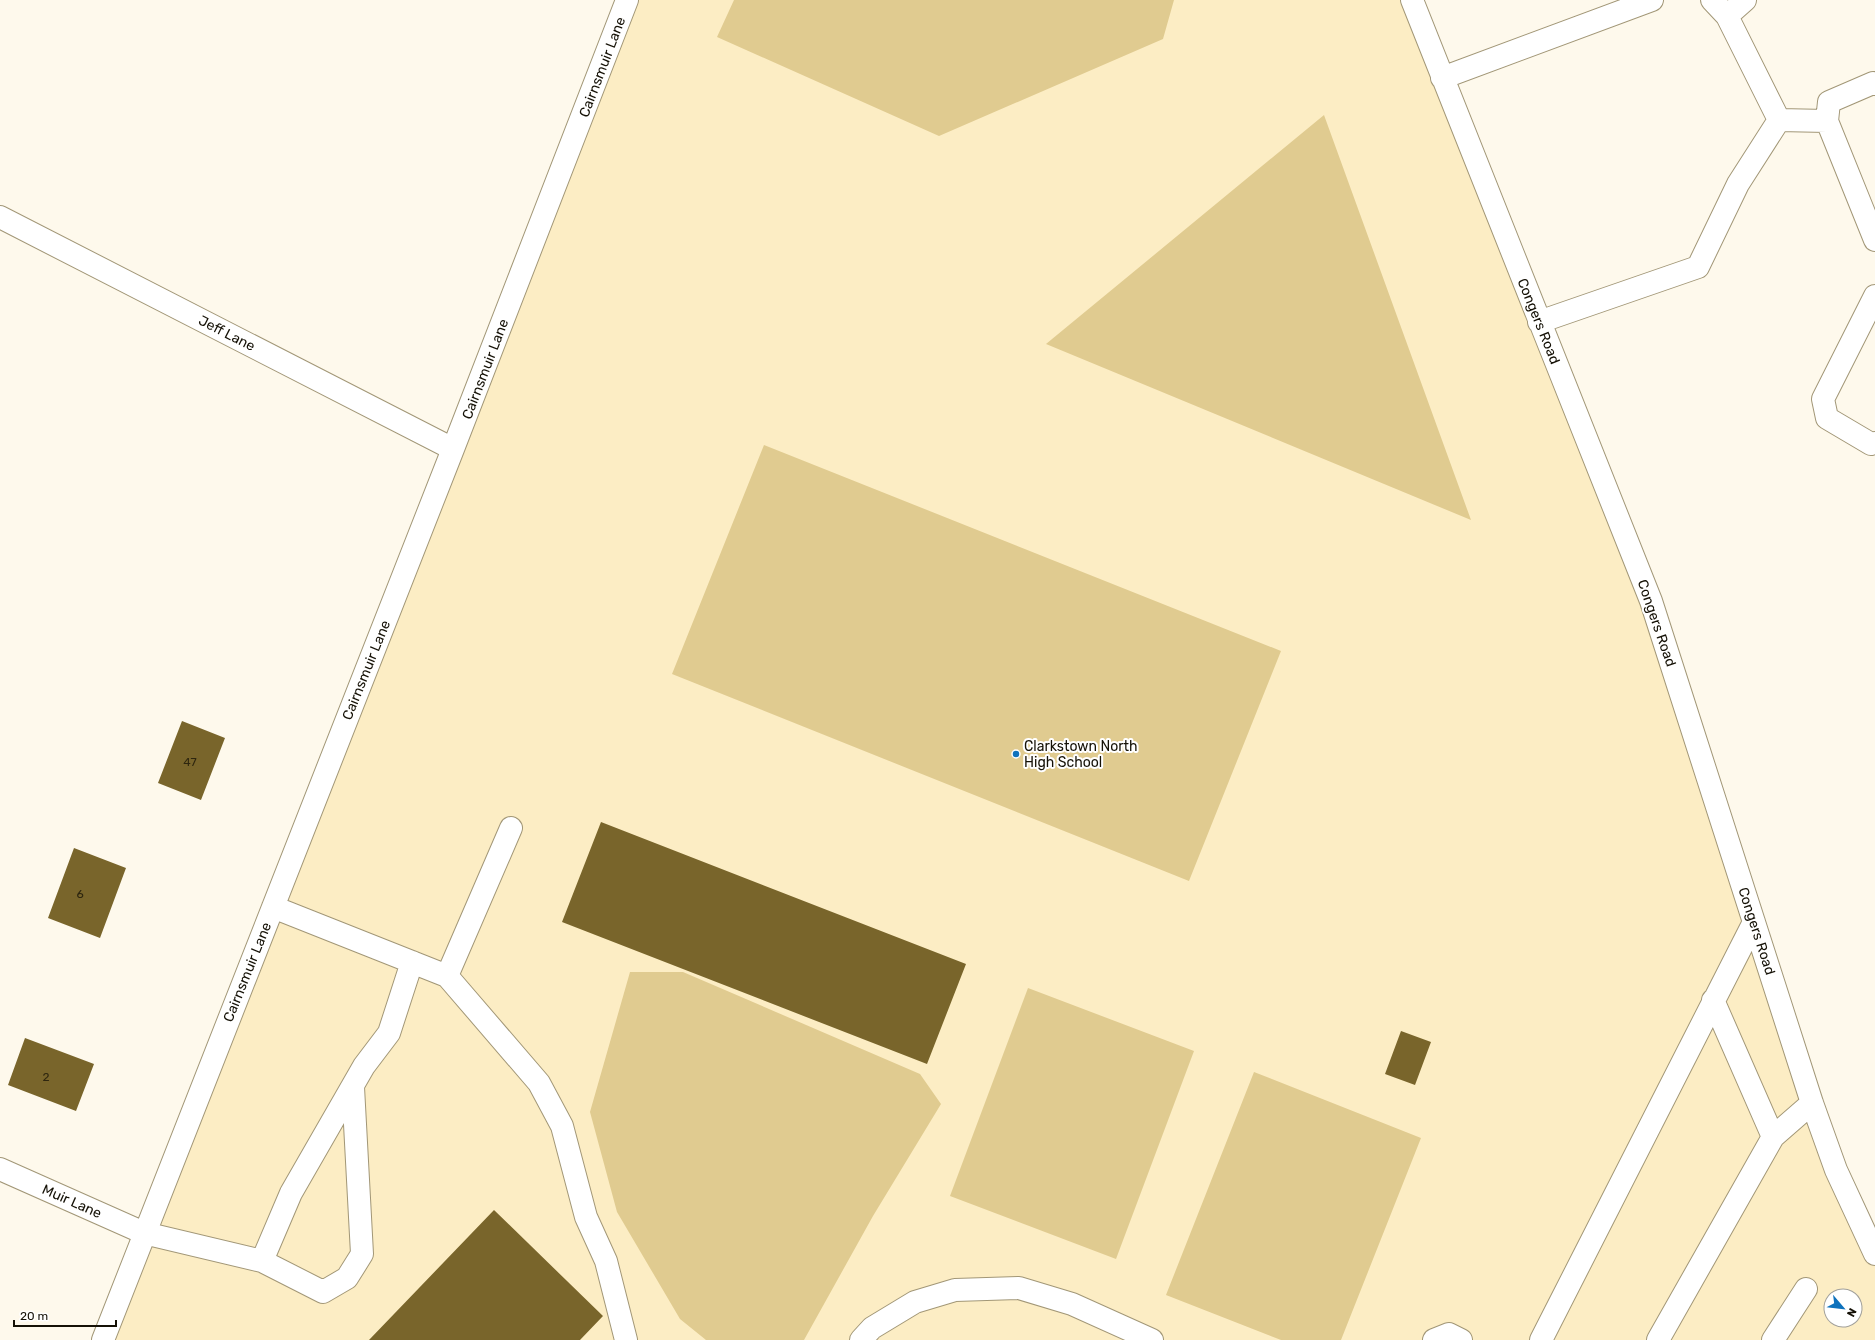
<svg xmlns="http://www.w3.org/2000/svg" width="1875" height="1340" font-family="Rubik,sans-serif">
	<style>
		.built { fill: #fcedc4; fill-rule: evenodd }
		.green { fill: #e0cb90 }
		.building { fill: #79652b }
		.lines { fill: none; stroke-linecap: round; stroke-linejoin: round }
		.minor-casing { stroke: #a29777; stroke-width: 24 }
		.minor { stroke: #fff; stroke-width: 22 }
		.poi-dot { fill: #0e72bd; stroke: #fff; stroke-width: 1.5 }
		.labels { text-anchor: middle; stroke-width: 4; stroke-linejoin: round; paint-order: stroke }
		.number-label { font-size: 12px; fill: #2e260f }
		.street-label { font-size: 14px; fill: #151106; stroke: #fff }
		.poi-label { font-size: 14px; fill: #151106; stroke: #fff; text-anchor: start }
	</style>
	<rect width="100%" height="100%" fill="#fef9ec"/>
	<path class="built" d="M627 0H1412L1651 601 1754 922 1875 1243V1340H106ZM1831 1296H1855V1320H1831Z"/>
	<path class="green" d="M734 0H1174L1163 39 939 136 717 37Z
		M1324 115 1471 520 1046 344Z
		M764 445 1281 651 1189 881 672 674Z
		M630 972H683L920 1074 941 1104 873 1216 804 1340H706L680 1319 617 1212 590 1112Z
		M1028 988 1194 1051 1116 1259 950 1196Z
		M1254 1072 1421 1138 1341 1340H1281L1166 1295Z"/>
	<path class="building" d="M182 721 225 738 201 800 158 783Z
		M601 822 966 964 927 1064 562 922Z
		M74 848 126 868 100 938 48 918Z
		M1401 1031 1431 1042 1415 1085 1385 1074Z
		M25 1038 94 1064 76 1111 8 1085Z
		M494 1210 603 1316 580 1340H369Z"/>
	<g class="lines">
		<g class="minor-casing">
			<path id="minor" d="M1412 0 1651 601 1812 1103 1836 1170 1875 1254
				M1712 0 1727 16
				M1442 78 1652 0
				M1875 84 1873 83 1829 102 1827 121 1875 240
				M1779 120 1827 121
				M0 217 453 449
				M1875 296 1823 399 1827 418 1871 444 1875 443
				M1539 322 1698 267 1738 184 1779 120 1727 16 1745 0
				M273 907 447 976 511 828
				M447 976 539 1083 562 1126 586 1217 606 1261 626 1340
				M1713 1000 1773 1137
				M0 1169 144 1233 262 1261 291 1193 364 1066 389 1033 412 962
				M262 1261 323 1292 347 1278 362 1254 353 1087
				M103 1340 453 449 627 0
				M861 1340 872 1328 915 1302 955 1290 1019 1288 1072 1304 1152 1340
				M1434 1340 1449 1334 1461 1340
				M1541 1340 1754 922
				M1658 1340 1773 1137 1812 1103
				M1773 1340 1806 1289"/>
		</g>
		<use href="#minor" class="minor"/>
	</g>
	<circle class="poi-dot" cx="1016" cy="754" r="4"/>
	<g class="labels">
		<g class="number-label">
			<text x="190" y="766">47</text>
			<text x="80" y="898">6</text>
			<text x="46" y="1081">2</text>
		</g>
		<g class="street-label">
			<text transform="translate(602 67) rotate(-69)" y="5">Cairnsmuir Lane</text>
			<text transform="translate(1539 321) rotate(68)" y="5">Congers Road</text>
			<text transform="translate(227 333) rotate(27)" y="5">Jeff Lane</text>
			<text transform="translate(485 369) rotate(-69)" y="5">Cairnsmuir Lane</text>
			<text transform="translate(1657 623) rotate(71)" y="5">Congers Road</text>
			<text transform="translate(366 670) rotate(-68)" y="5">Cairnsmuir Lane</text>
			<text transform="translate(1757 931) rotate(72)" y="5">Congers Road</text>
			<text transform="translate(247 972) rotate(-68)" y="5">Cairnsmuir Lane</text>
			<text transform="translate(72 1201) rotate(24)" y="5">Muir Lane</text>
		</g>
		<g class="poi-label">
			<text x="1024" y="751">Clarkstown North<tspan x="1024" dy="16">High School</tspan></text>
		</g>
	</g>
	<g transform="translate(1843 1308) rotate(118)"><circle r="19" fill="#ffffff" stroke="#a1a09b"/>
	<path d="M0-3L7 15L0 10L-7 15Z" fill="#0e72bd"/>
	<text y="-6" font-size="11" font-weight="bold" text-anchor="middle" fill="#151106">N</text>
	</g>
	<path d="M14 1320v6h102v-6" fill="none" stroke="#151106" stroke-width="2"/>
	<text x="20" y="1320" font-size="12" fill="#151106" stroke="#ffffff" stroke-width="3" paint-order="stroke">20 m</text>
</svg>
